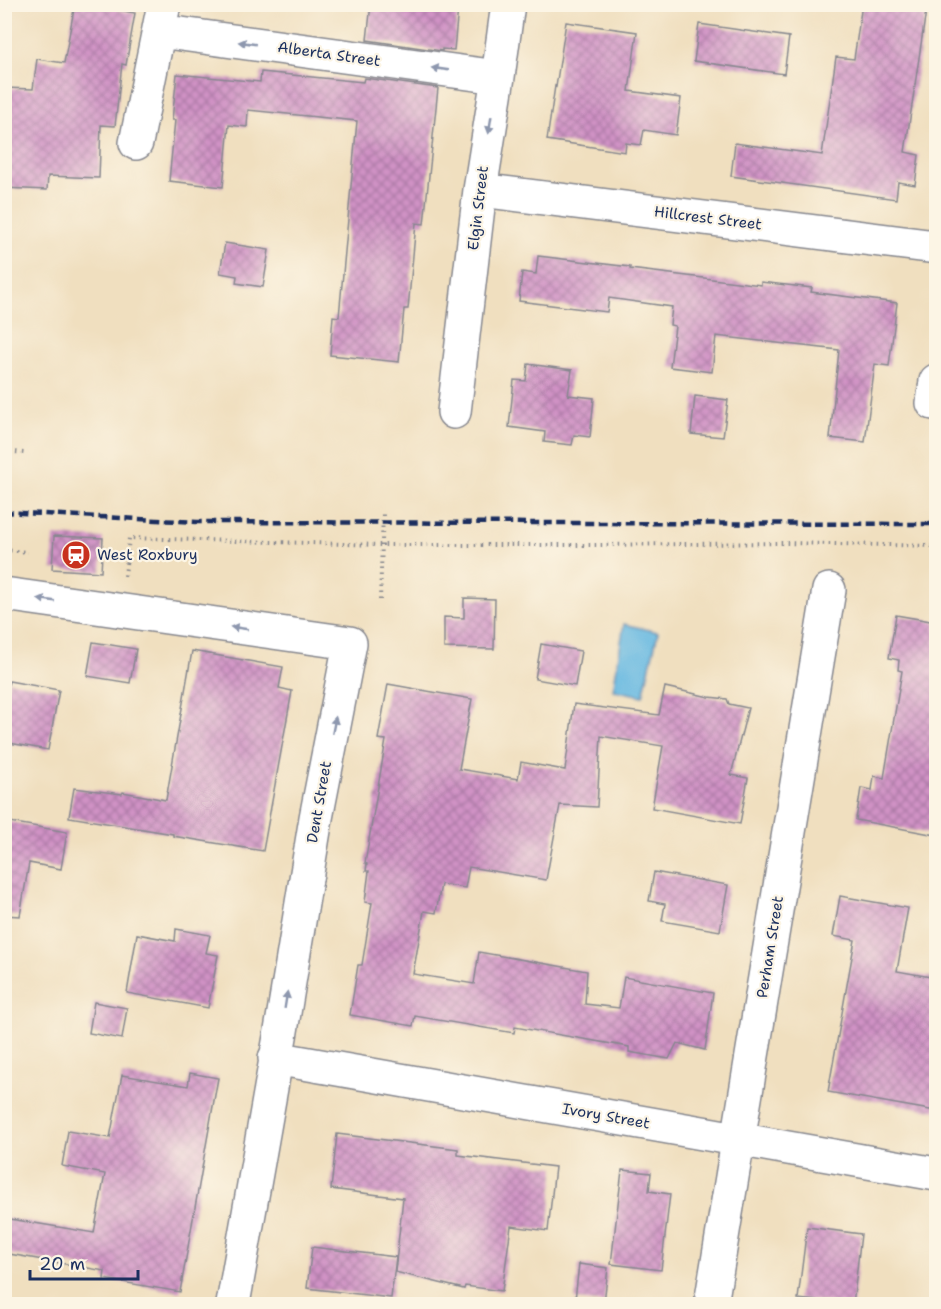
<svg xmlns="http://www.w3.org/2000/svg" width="941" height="1309" font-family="'Shantell Sans',sans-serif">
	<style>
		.water { fill: #65b8e1; stroke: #4074a0; stroke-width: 1.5 }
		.building { fill: url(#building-cross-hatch) }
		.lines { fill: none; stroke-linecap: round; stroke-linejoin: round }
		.street-casing { stroke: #86878e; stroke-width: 36 }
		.path { stroke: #86878e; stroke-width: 4; stroke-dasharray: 1.5 4.5; stroke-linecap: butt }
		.street { stroke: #fff; stroke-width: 33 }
		.rail { stroke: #1b2f5e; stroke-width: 4.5; stroke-dasharray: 9 4.5; stroke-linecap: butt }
		.oneway { fill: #8d97ae }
		.labels { text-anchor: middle; stroke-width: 4.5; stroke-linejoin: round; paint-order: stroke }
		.street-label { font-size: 15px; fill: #1b2f5e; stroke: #fcf5e5 }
		.poi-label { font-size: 15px; fill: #1b2f5e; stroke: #fcf5e5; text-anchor: start }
	</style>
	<defs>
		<pattern id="building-cross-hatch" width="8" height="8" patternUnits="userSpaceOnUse" patternTransform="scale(1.5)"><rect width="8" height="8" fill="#d092c5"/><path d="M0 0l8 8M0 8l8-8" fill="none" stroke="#a878a3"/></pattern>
	</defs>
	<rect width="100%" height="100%" fill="#fcf5e5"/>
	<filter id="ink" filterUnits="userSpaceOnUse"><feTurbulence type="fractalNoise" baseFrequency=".0167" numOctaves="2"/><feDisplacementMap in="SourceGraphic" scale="12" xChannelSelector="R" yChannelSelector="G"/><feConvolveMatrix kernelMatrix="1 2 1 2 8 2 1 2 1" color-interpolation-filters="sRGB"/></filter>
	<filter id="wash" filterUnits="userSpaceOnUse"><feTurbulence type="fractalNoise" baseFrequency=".008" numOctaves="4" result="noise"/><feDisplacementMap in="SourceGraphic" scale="24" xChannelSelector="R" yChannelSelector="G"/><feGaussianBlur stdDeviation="1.35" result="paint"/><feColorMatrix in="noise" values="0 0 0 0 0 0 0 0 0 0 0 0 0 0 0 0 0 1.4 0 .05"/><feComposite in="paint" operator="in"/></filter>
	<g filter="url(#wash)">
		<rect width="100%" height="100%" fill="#f0dfbf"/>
		<path class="water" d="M624 624 658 632 643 696 613 690Z"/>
		<g id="blocks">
			<path class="building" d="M75 4H86L135 13 126 65 122 64 115 126 101 125 99 178 48 176 47 190 4 188V88L33 89 37 59 64 63Z
				M371 4H425L458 8 454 50 442 49V51L367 40Z
				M862 4H927L905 152 919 155 915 185 898 182 896 199 731 176 735 143 822 155 836 57 854 59Z
				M566 22 637 32 629 91 681 98 676 135 644 130 641 145 626 143 625 152 547 140 555 86 556 87Z
				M699 24 789 37 784 74 694 61Z
				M261 72 363 82 364 78 438 88 424 224 416 223 408 309H404L399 362 330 355 333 316 339 317 357 121 248 110 247 127 229 125 223 187 169 181 175 120H172L177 74 260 82Z
				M225 243 269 250 263 287 236 283 237 276 220 273Z
				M538 256 630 267V269L761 285V282L812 288 811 292 897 303 889 366 875 364 865 442 830 438 839 350 716 336 712 372 670 367 675 326 670 325 672 307 609 298 607 312 519 301 522 272 536 274Z
				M528 364 572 370 568 395 594 398 590 437 574 435 572 445 544 442 545 432 509 427 514 380 526 381Z
				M695 396 728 400 723 437 691 434Z
				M54 536 103 538 101 572 52 569Z
				M464 598 495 599 494 649 444 648V617L464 618Z
				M896 615 936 622V835L856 820 861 788 872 790 874 776 884 778 902 671 898 670 899 660 889 658Z
				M93 642 136 649 130 683 87 676Z
				M541 644 581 651 575 686 535 679Z
				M192 651 283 667 279 688 292 691 263 851 173 836V834L69 817 74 788 122 794 123 792 166 800Z
				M9 681 59 690 48 750 4 742V703Z
				M388 684 472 699 459 769 518 779 521 762 565 770 574 704 659 715 665 687 709 697 727 699 729 704 748 708 731 775 748 778 740 824 652 808 663 746 601 736 597 807 560 805 546 880 469 867 465 888 441 884 436 913 424 911 413 974 474 984 479 952 587 971 585 1004 619 1008 624 977 713 993 705 1050 677 1043 669 1059 629 1052V1047L515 1027 514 1033 415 1016 413 1026 350 1015 358 965H362L372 903 365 902 369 871H366L367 864 365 863 386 740 378 739Z
				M4 821 67 832 61 869 29 863 20 916 4 915Z
				M654 872 728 885 720 931 662 921 665 904 649 901Z
				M840 896 908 908 897 971 936 978V1111L828 1092 855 940 833 936Z
				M176 929 210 935 206 953 218 955 208 1008 127 993 137 934 175 941Z
				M94 1002 127 1008 122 1039 89 1033Z
				M190 1073 218 1078 180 1292 104 1279 105 1271 4 1253V1218L94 1233 105 1174 62 1166 68 1131 110 1138 122 1075 188 1086Z
				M337 1134 458 1149V1155L555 1167 548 1231 511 1226 502 1291 465 1286 464 1289 395 1272 403 1198 331 1189Z
				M622 1170 651 1173 649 1191 670 1194 661 1270 611 1264Z
				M807 1227 861 1234 853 1305 798 1299Z
				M312 1247 396 1257 391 1298 307 1288Z
				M579 1264 608 1268 604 1303 575 1300Z"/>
		</g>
	</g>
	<g filter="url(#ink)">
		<use href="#blocks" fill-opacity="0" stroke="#86878e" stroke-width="1.5"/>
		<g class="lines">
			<g class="street-casing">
				<path id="street" d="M159 31 498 77
					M136 143 164 4
					M480 190 936 247
					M933 403 936 381
					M454 412 480 190 498 77 508 4
					M4 594 350 643 316 818 281 1031 233 1304
					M275 1058 936 1174
					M711 1304 829 590"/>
			</g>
			<path class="path" d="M4 451 24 453
				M4 550 28 552
				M125 576 129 538 381 545H595L784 543 936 546
				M380 600 383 513"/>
			<use href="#street" class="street"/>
			<path class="rail" d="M4 512 197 522 936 524"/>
		</g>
		<defs><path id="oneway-solid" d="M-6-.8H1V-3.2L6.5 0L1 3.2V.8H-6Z" transform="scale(1.5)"/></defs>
		<g class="oneway">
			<use href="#oneway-solid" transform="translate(247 43) rotate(-172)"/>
			<use href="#oneway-solid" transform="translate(440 69) rotate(-172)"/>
			<use href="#oneway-solid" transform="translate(490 125) rotate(99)"/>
			<use href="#oneway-solid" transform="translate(46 600) rotate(-172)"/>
			<use href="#oneway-solid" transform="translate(239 628) rotate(-172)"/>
			<use href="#oneway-solid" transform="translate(334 725) rotate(-79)"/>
			<use href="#oneway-solid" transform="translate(286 1000) rotate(-81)"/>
		</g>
	</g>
	<defs>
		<g id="station-disc" transform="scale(1.5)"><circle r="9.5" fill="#c8321e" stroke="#fcf5e5"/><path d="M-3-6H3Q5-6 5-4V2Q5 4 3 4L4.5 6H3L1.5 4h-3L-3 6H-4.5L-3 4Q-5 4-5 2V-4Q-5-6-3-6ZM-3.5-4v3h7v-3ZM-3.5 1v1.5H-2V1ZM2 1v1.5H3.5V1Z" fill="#fff"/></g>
	</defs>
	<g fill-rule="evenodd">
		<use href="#station-disc" x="76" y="555"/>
	</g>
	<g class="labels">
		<g class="street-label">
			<text transform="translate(329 54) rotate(8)" y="5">Alberta Street</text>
			<text transform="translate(478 208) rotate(-83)" y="5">Elgin Street</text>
			<text transform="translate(708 218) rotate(7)" y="5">Hillcrest Street</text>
			<text transform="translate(319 802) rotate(-80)" y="5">Dent Street</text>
			<text transform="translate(770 947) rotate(-81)" y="5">Perham Street</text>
			<text transform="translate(606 1116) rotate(10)" y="5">Ivory Street</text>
		</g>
		<g class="poi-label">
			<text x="97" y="560">West Roxbury</text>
		</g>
	</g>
	<rect width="941" height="1309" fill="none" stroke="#fcf5e5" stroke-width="24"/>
	<path d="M30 1270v9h108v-9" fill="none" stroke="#1b2f5e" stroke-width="3"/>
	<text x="39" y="1270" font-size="18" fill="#1b2f5e" stroke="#fcf5e5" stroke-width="4.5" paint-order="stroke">20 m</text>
</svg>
